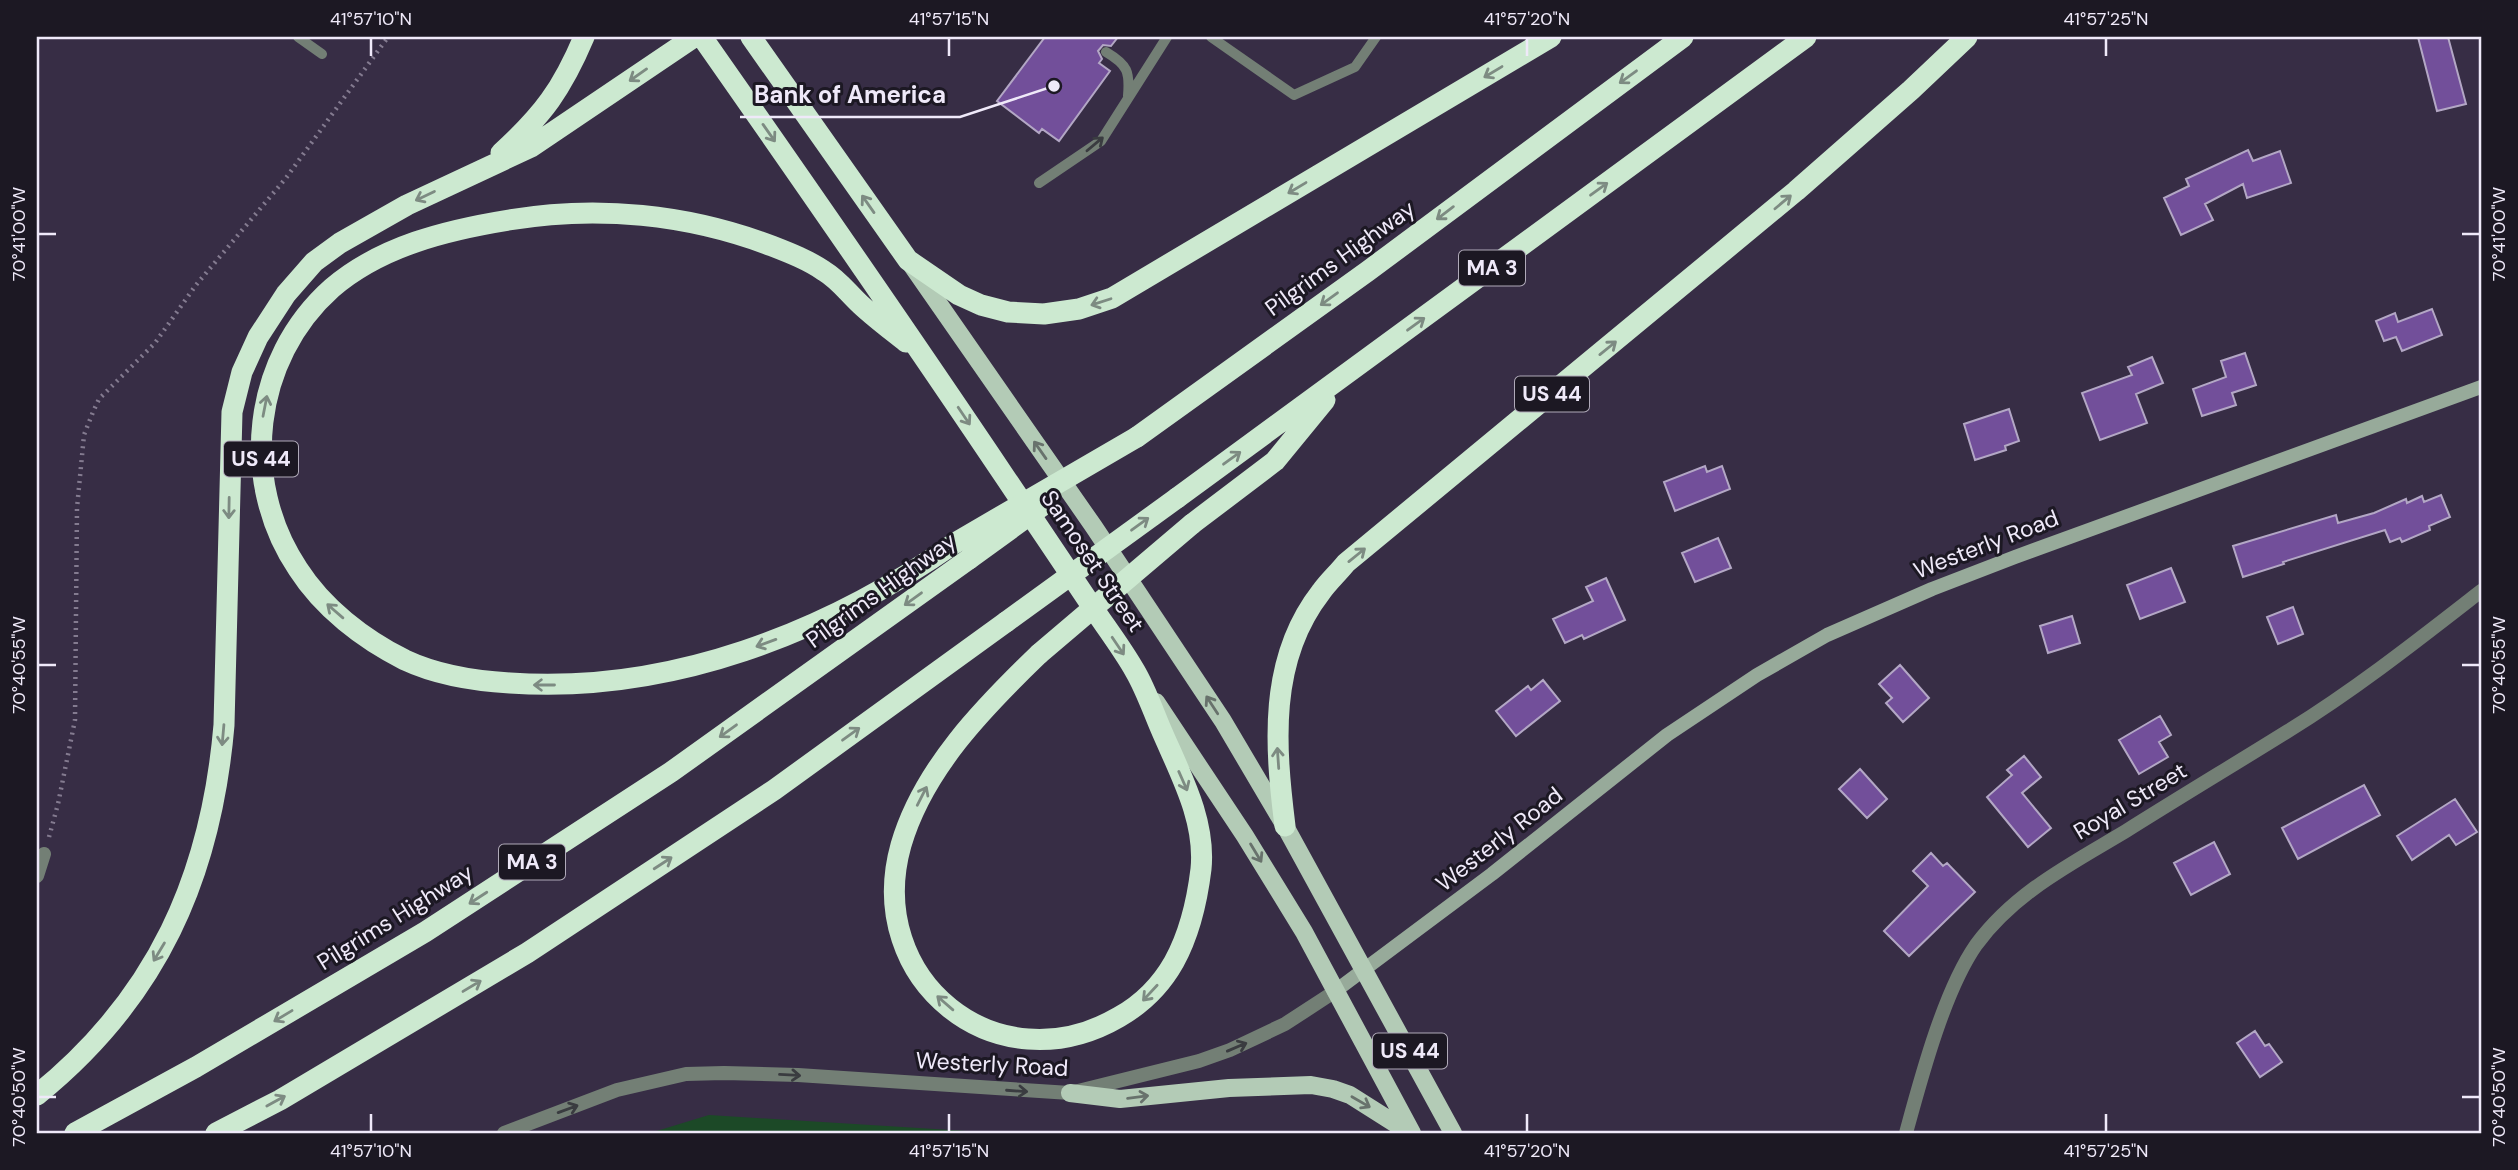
<svg xmlns="http://www.w3.org/2000/svg" width="2518" height="1170" font-family="'DM Sans',sans-serif">
	<style>
		.green { fill: #1c4927 }
		.building { fill: #724f9a; stroke: #b3a7c5; stroke-width: 2 }
		.lines { fill: none; stroke-linecap: round; stroke-linejoin: round }
		.path { stroke: #847b90; stroke-width: 4.5; stroke-dasharray: 2 5; stroke-linecap: butt }
		.lane { stroke: #737f75; stroke-width: 10 }
		.street { stroke: #737f75; stroke-width: 14 }
		.secondary { stroke: #97aa9a; stroke-width: 14 }
		.primary { stroke: #b3cbb6; stroke-width: 18 }
		.highway { stroke: #cce9d0; stroke-width: 21 }
		.highway-bridge { stroke: #cce9d0; stroke-width: 21 }
		.oneway { stroke: #7d8b82 }
		.oneway2 { stroke: #3a3c40 }
		.oneway3 { stroke: #68726c }
		.ticks { fill: none; stroke: #efe9f9; stroke-width: 2.5 }
		.labels { text-anchor: middle; stroke-width: 6; stroke-linejoin: round; paint-order: stroke }
		.shield { fill: #1c1823; stroke: #b0aab9; stroke-width: 2 }
		.shield-label { font-size: 21px; font-weight: bold; fill: #efe9f9 }
		.street-label { font-size: 23px; fill: #efe9f9; stroke: #1c1823 }
		.leader { fill: none; stroke: #efe9f9; stroke-width: 2.5 }
		.callout-dot { fill: #efe9f9; stroke: #1c1823; stroke-width: 2.5 }
		.callout-label { font-size: 24px; text-anchor: middle; font-weight: bold; fill: #efe9f9; stroke: #1c1823; stroke-width: 6; stroke-linejoin: round; paint-order: stroke }
		.neatline { fill: none; stroke: #efe9f9; stroke-width: 2.5 }
		.ticks-label { font-size: 18px; text-anchor: middle; fill: #efe9f9 }
	</style>
	<rect width="100%" height="100%" fill="#372d45"/>
	<path class="green" d="M709 1115 999 1133H650Z"/>
	<path class="building" d="M1045 37H1118L1111 46 1103 45 1098 51 1102 59 1099 63 1110 71 1059 141 1042 129 1039 133 997 101Z
		M2418 37H2448L2466 104 2437 111Z
		M2248 150 2253 161 2280 151 2291 183 2247 198 2243 184 2205 204 2213 220 2181 235 2164 198 2189 186 2186 179Z
		M2432 309 2442 335 2402 351 2396 337 2384 341 2376 321 2395 313 2398 322Z
		M2245 353 2256 385 2232 393 2236 405 2202 416 2193 389 2226 377 2221 361Z
		M2152 357 2163 383 2136 394 2147 423 2100 440 2082 393 2132 375 2128 367Z
		M2009 409 2019 441 2005 446 2006 450 1975 460 1964 424Z
		M1705 466 1707 472 1722 466 1730 489 1675 511 1664 482Z
		M2441 495 2450 517 2429 526 2430 530 2402 542 2400 538 2390 542 2385 530 2283 562 2284 564 2243 577 2233 546 2336 515 2338 523 2374 513 2406 499 2407 503 2422 496 2424 502Z
		M1718 538 1731 568 1695 582 1682 553Z
		M2171 568 2185 602 2140 619 2127 585Z
		M1606 578 1625 620 1584 639 1582 635 1565 643 1553 619 1593 601 1586 587Z
		M2293 607 2303 634 2278 644 2267 617Z
		M2072 616 2080 643 2048 653 2040 626Z
		M1900 665 1929 698 1903 722 1886 703 1892 698 1879 684Z
		M1543 680 1560 701 1516 736 1496 711 1528 686 1531 690Z
		M2160 716 2171 735 2159 742 2168 757 2139 774 2119 740Z
		M2024 756 2041 777 2022 793 2051 828 2028 847 1987 797 2012 775 2007 770Z
		M1860 769 1887 799 1867 818 1839 789Z
		M2364 785 2380 815 2298 859 2282 828Z
		M2455 799 2477 832 2456 845 2449 835 2412 860 2397 836Z
		M2214 842 2230 874 2191 895 2174 863Z
		M1931 853 1943 866 1947 863 1975 892 1909 956 1884 931 1928 886 1913 871Z
		M2255 1031 2265 1046 2269 1044 2282 1062 2260 1077 2237 1043Z"/>
	<g class="lines">
		<path class="path" d="M49 837 58 804 75 720 77 508 84 435 93 412 99 399 155 343 196 285 286 178 388 37"/>
		<path class="lane" d="M298 37 322 54
			M1211 37 1294 95 1355 67 1376 37
			M1106 52C1128 65 1130 72 1128 96
			M1039 183 1101 141 1167 37"/>
		<path class="street" d="M37 876 44 854
			M504 1133 617 1090 686 1074 724 1073 798 1075 1070 1093 1199 1061 1230 1050 1285 1024 1334 992
			M1906 1133C1921 1078 1944 991 1976 945 2015 892 2071 864 2126 831 2180 797 2235 764 2288 731 2356 689 2418 640 2481 591"/>
		<path class="secondary" d="M1334 992 1492 874 1667 735 1757 675 1827 635 1932 589 2015 557 2481 387"/>
		<path class="primary" d="M911 264 1094 527 1223 721 1285 826 1453 1133
			M1156 702 1245 836 1304 932 1412 1133
			M1070 1093 1120 1099 1229 1088 1311 1085 1333 1089 1350 1095 1410 1133"/>
		<path class="highway" d="M702 37C805 184 907 331 1007 480 1035 522 1063 563 1091 605 1105 626 1122 648 1135 671 1145 688 1152 708 1160 727 1179 772 1206 819 1201 869 1197 902 1190 933 1174 962 1161 985 1142 1004 1119 1017 997 1088 863 980 901 845 923 769 984 707 1039 654
			M751 37 908 260 959 295 981 305 1008 312 1044 314 1079 309 1112 298 1551 37
			M501 153C543 115 562 89 584 37
			M906 342C891 330 875 318 861 305 848 293 839 280 824 271 808 260 790 253 772 246 688 214 597 205 509 220 447 230 381 246 332 288 252 359 239 481 298 569 323 608 363 639 405 660 437 675 475 681 510 683 670 694 826 633 955 543
			M1137 437 1368 271 1683 37
			M1177 498 1806 37
			M1192 524 1275 461 1325 400
			M1285 826C1275 746 1268 660 1321 592 1328 582 1338 573 1346 563L1796 191 1911 90 1967 37
			M37 1095C157 998 211 877 224 725L232 412 242 372 258 337 286 294 314 262 340 243 407 205 531 147 694 37
			M75 1133 196 1067 425 932 671 772 969 559
			M216 1133 280 1100 527 953 774 790 1006 622"/>
		<path class="highway-bridge" d="M955 543 1137 437
			M969 559 1042 506
			M1006 622 1177 498
			M1039 654 1192 524"/>
	</g>
	<defs><path id="oneway-shaft" d="M-6 0H5M1.5-3L5.5 0L1.5 3" fill="none" stroke-width="1.6" stroke-linecap="round" stroke-linejoin="round" transform="scale(1.75)"/></defs>
	<g class="oneway">
		<use href="#oneway-shaft" transform="translate(1493 72) rotate(149)"/>
		<use href="#oneway-shaft" transform="translate(638 75) rotate(145)"/>
		<use href="#oneway-shaft" transform="translate(1628 77) rotate(144)"/>
		<use href="#oneway-shaft" transform="translate(769 133) rotate(55)"/>
		<use href="#oneway-shaft" transform="translate(1297 188) rotate(149)"/>
		<use href="#oneway-shaft" transform="translate(1599 189) rotate(-36)"/>
		<use href="#oneway-shaft" transform="translate(425 196) rotate(154)"/>
		<use href="#oneway-shaft" transform="translate(1783 202) rotate(-40)"/>
		<use href="#oneway-shaft" transform="translate(868 204) rotate(-125)"/>
		<use href="#oneway-shaft" transform="translate(1445 213) rotate(143)"/>
		<use href="#oneway-shaft" transform="translate(1329 299) rotate(144)"/>
		<use href="#oneway-shaft" transform="translate(1101 302) rotate(162)"/>
		<use href="#oneway-shaft" transform="translate(1416 324) rotate(-36)"/>
		<use href="#oneway-shaft" transform="translate(1608 348) rotate(-39)"/>
		<use href="#oneway-shaft" transform="translate(265 406) rotate(-79)"/>
		<use href="#oneway-shaft" transform="translate(964 416) rotate(56)"/>
		<use href="#oneway-shaft" transform="translate(1232 458) rotate(-36)"/>
		<use href="#oneway-shaft" transform="translate(229 508) rotate(91)"/>
		<use href="#oneway-shaft" transform="translate(1140 524) rotate(-36)"/>
		<use href="#oneway-shaft" transform="translate(1357 555) rotate(-39)"/>
		<use href="#oneway-shaft" transform="translate(913 599) rotate(144)"/>
		<use href="#oneway-shaft" transform="translate(335 611) rotate(-139)"/>
		<use href="#oneway-shaft" transform="translate(766 643) rotate(160)"/>
		<use href="#oneway-shaft" transform="translate(1118 646) rotate(56)"/>
		<use href="#oneway-shaft" transform="translate(544 685) rotate(180)"/>
		<use href="#oneway-shaft" transform="translate(728 731) rotate(144)"/>
		<use href="#oneway-shaft" transform="translate(851 734) rotate(-36)"/>
		<use href="#oneway-shaft" transform="translate(223 735) rotate(95)"/>
		<use href="#oneway-shaft" transform="translate(1278 758) rotate(-94)"/>
		<use href="#oneway-shaft" transform="translate(1183 781) rotate(66)"/>
		<use href="#oneway-shaft" transform="translate(922 796) rotate(-63)"/>
		<use href="#oneway-shaft" transform="translate(663 863) rotate(-33)"/>
		<use href="#oneway-shaft" transform="translate(478 898) rotate(147)"/>
		<use href="#oneway-shaft" transform="translate(159 952) rotate(121)"/>
		<use href="#oneway-shaft" transform="translate(472 986) rotate(-31)"/>
		<use href="#oneway-shaft" transform="translate(1150 993) rotate(133)"/>
		<use href="#oneway-shaft" transform="translate(945 1003) rotate(-139)"/>
		<use href="#oneway-shaft" transform="translate(283 1016) rotate(149)"/>
		<use href="#oneway-shaft" transform="translate(276 1101) rotate(-29)"/>
	</g>
	<g class="oneway2">
		<use href="#oneway-shaft" transform="translate(1095 144) rotate(-40)"/>
		<use href="#oneway-shaft" transform="translate(1237 1047) rotate(-23)"/>
		<use href="#oneway-shaft" transform="translate(790 1075) rotate(3)"/>
		<use href="#oneway-shaft" transform="translate(1017 1091) rotate(4)"/>
		<use href="#oneway-shaft" transform="translate(568 1109) rotate(-20)"/>
	</g>
	<g class="oneway3">
		<use href="#oneway-shaft" transform="translate(1040 450) rotate(-125)"/>
		<use href="#oneway-shaft" transform="translate(1212 705) rotate(-123)"/>
		<use href="#oneway-shaft" transform="translate(1256 853) rotate(59)"/>
		<use href="#oneway-shaft" transform="translate(1138 1097) rotate(-7)"/>
		<use href="#oneway-shaft" transform="translate(1361 1102) rotate(30)"/>
	</g>
	<path class="ticks" d="M371 38V56M949 38V56M1527 38V56M2106 38V56M38 234H56M2462 234H2480M38 665H56M2462 665H2480M38 1097H56M2462 1097H2480M371 1114V1132M949 1114V1132M1527 1114V1132M2106 1114V1132"/>
	<g class="labels">
		<g class="shield">
			<rect x="1459" y="250.5" width="66" height="35" rx="5"/>
			<rect x="1515" y="376.5" width="74" height="35" rx="5"/>
			<rect x="224" y="441.5" width="74" height="35" rx="5"/>
			<rect x="499" y="844.5" width="66" height="35" rx="5"/>
			<rect x="1373" y="1033.5" width="74" height="35" rx="5"/>
		</g>
		<g class="shield-label">
			<text x="1492" y="275">MA 3</text>
			<text x="1552" y="401">US 44</text>
			<text x="261" y="466">US 44</text>
			<text x="532" y="869">MA 3</text>
			<text x="1410" y="1058">US 44</text>
		</g>
		<g class="street-label">
			<text transform="translate(1340 258) rotate(-36)" y="8">Pilgrims Highway</text>
			<text transform="translate(1986 544) rotate(-21)" y="8">Westerly Road</text>
			<text transform="translate(1093 561) rotate(56)" y="8">Samoset Street</text>
			<text transform="translate(881 590) rotate(-36)" y="8">Pilgrims Highway</text>
			<text transform="translate(2130 801) rotate(-31)" y="8">Royal Street</text>
			<text transform="translate(1499 839) rotate(-38)" y="8">Westerly Road</text>
			<text transform="translate(395 917) rotate(-32)" y="8">Pilgrims Highway</text>
			<text transform="translate(992 1064) rotate(3)" y="8">Westerly Road</text>
		</g>
	</g>
	<path class="leader" d="M1054 86L960 117H740"/>
	<circle class="callout-dot" cx="1054" cy="86" r="7"/>
	<g class="callout-label">
		<text x="850" y="103">Bank of America</text>
	</g>
	<rect width="2518" height="1170" fill="none" stroke="#1c1823" stroke-width="77"/>
	<rect x="38" y="38" width="2442" height="1094" class="neatline"/>
	<g class="ticks-label">
		<text x="371" y="25">41°57'10"N</text>
		<text x="949" y="25">41°57'15"N</text>
		<text x="1527" y="25">41°57'20"N</text>
		<text x="2106" y="25">41°57'25"N</text>
		<text transform="translate(2499 234) rotate(-90)" y="6">70°41'00"W</text>
		<text transform="translate(19 234) rotate(-90)" y="6">70°41'00"W</text>
		<text transform="translate(2499 665) rotate(-90)" y="6">70°40'55"W</text>
		<text transform="translate(19 665) rotate(-90)" y="6">70°40'55"W</text>
		<text transform="translate(2499 1097) rotate(-90)" y="6">70°40'50"W</text>
		<text transform="translate(19 1097) rotate(-90)" y="6">70°40'50"W</text>
		<text x="371" y="1157">41°57'10"N</text>
		<text x="949" y="1157">41°57'15"N</text>
		<text x="1527" y="1157">41°57'20"N</text>
		<text x="2106" y="1157">41°57'25"N</text>
	</g>
</svg>
